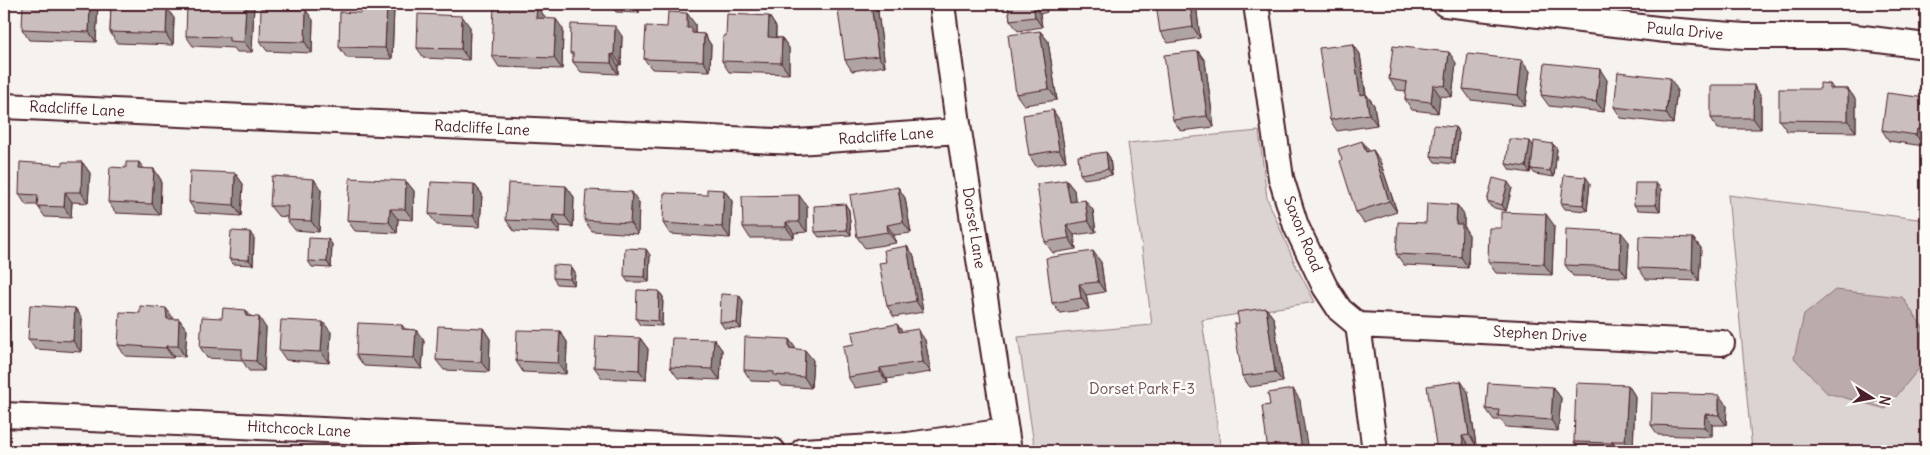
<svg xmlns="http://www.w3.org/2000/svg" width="1930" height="455" font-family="Delius,sans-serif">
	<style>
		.green { fill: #dcd4d2; stroke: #937a7e }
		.water { fill: #bbabac; stroke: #8e7378 }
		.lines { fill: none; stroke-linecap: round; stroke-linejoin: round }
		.minor-casing { stroke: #4a1f2b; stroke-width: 28 }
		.minor { stroke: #fdfcf7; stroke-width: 24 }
		.wall { fill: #afa4a3; stroke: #4a1f2b }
		.shaded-wall { fill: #8e8685; stroke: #4a1f2b }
		.building { fill: #cbbfbe; stroke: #4a1f2b }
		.labels { text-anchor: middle; stroke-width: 5; stroke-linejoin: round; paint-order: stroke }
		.street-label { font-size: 15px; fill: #4a1f2b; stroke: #fdfcf7 }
		.park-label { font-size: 15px; fill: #6e4c55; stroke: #fdfcf7 }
	</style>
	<rect width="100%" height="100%" fill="#f6f3ef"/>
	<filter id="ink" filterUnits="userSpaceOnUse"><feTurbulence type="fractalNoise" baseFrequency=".02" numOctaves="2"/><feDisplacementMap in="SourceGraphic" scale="10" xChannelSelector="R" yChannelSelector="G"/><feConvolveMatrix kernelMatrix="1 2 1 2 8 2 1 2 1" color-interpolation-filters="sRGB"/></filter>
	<g filter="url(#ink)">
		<path class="green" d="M1259 131 1267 198 1296 266 1315 302 1202 320 1221 451H1035L1018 337 1152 325 1128 143Z
			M1728 195 1926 220V440L1907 451H1752Z"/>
		<path class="water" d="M1835 290 1902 297 1926 332V360L1886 409 1827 393 1794 358 1804 315Z"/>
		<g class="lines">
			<g class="minor-casing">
				<path id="minor" d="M942 4 959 131 1009 451
					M1256 4 1281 178 1296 226 1325 287 1340 310 1358 325 1375 451
					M1445 4 1666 30 1745 36H1847L1926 46
					M4 106 797 142 959 131
					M1358 325 1722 343
					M4 415 773 451
					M803 451 908 445 1006 431"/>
			</g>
			<use href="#minor" class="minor"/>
		</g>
		<path class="wall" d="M98 4 96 42 29 40 22 29Z
			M111 4H157L159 7 174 18 173 45 117 43 110 32Z
			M254 4 252 52H237L234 48 193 46 186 36 208 6Z
			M612 4H639V13L616 12 612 6Z
			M877 4 885 66 852 71 845 60Z
			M1008 4H1045L1047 12 1040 14 1042 27 1018 31 1010 20Z
			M1196 4 1200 38 1168 43 1160 32Z
			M537 6 545 17 544 18 563 29 562 69 499 67 492 56Z
			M394 9 392 59 347 58 339 47 361 13Z
			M769 16 776 27V38H782L789 48V74L729 72 722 61 726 36Z
			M313 20 312 53 267 51 260 41Z
			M695 24V32L696 34H704L711 45 710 71 652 69 644 59 667 27Z
			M470 27 469 60 424 58 417 48Z
			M1040 31 1048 41 1057 100 1024 105 1016 94Z
			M622 36 621 65H618V74L581 72 573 62V57L570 53Z
			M1353 44 1360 54 1366 94 1374 105 1377 125 1337 131 1330 120Z
			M1198 51 1205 61 1214 127 1181 131 1173 120Z
			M1456 63 1452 97 1440 96 1438 113 1412 110 1405 99 1406 91 1397 90 1389 79Z
			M1530 71 1525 106 1471 100 1463 89Z
			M1607 80 1604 112 1549 106 1541 95Z
			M1754 85 1761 96V129H1718L1711 118Z
			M1677 89 1673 124 1621 118 1614 107Z
			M1834 89H1848L1856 100V132L1787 131 1779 120Z
			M1926 98V140H1924V146L1889 141 1882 130Z
			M1060 121 1066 161 1036 166 1029 155Z
			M1455 127 1459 133 1455 164 1435 162 1431 156Z
			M1553 144 1557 149 1554 177 1535 174 1531 169 1530 173 1510 170 1506 164 1533 147Z
			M1373 150 1380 161 1397 212 1364 223 1356 212 1370 151Z
			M1106 152 1110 158 1112 175 1084 179 1080 174Z
			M82 162 90 173 88 203 72 202 71 218 45 217 37 205H26L19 194 63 165Z
			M144 169H154L161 180 160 215 116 213 108 202Z
			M235 173 243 184 241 216 196 213 189 202Z
			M1066 180 1074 190 1075 201 1093 210 1096 232 1074 235 1076 249 1053 253 1045 242Z
			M406 181 414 191 413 220 398 219 397 233 355 231 347 220Z
			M1590 183 1587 211 1565 209 1561 203Z
			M474 184 482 194 480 227 437 225 429 214Z
			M566 186 574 197 573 227 560 226V233L514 231 506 220Z
			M898 187 905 198 911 233 894 235 896 243 865 248 857 237Z
			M1512 188 1506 211 1491 207 1487 201Z
			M1661 189 1660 211 1638 210 1634 205Z
			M321 190 319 232 295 230 287 220V217L278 216 270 206Z
			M724 190 732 201 730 238 670 234 663 223 707 195Z
			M639 203 638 234 592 231 584 220Z
			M845 204 849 210 851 235 819 237 815 232Z
			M1457 205 1464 215V227L1469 235 1468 268 1404 265 1396 254 1426 223Z
			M807 206V232L794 233V238H750L743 227Z
			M1554 225 1552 275 1496 273 1488 262 1501 228Z
			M254 238 253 265 233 264 229 259Z
			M1693 238 1701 248 1699 281 1646 279 1638 268Z
			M1629 242 1627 277 1573 276 1565 265Z
			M332 244 331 268 312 267 308 261Z
			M907 246 914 256 923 312 894 317 887 306Z
			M650 255 649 282H628L624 276Z
			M1101 262 1105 292 1086 295 1089 309 1060 313 1052 303Z
			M571 266 575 272 574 285 557 284 553 278Z
			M659 291 663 297 662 326 640 325 636 319Z
			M739 295 743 301 741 329 724 328 720 322Z
			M75 308 82 318 81 352 35 349 28 339Z
			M1266 308 1274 319 1283 382 1250 387 1242 376Z
			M4 313 9 321 8 349H4Z
			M251 317 266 328 264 371H249L242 360 207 358 200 347 222 318Z
			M173 319H179L187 330 185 357 174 356 173 358 125 356 118 345Z
			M402 325 405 329 416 330 424 341 422 369 364 366 356 355Z
			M483 328 490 339 489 372 444 370 436 360Z
			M560 331 567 342 566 374 523 372 516 361Z
			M331 332 329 363 286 360 279 350Z
			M903 332 925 340 931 372 887 379 888 383 855 388 848 377 854 344Z
			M640 338 648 349 646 380 602 378 594 367Z
			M714 339 722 350 720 380 678 378 670 367Z
			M796 349 813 360 811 388 782 386 779 382 751 381 744 370Z
			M1628 385 1635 396 1633 451H1580L1574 442Z
			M1553 387 1561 398 1558 431 1506 427 1501 420H1494L1486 409Z
			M1468 392 1476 445 1470 447V451H1437Z
			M1727 406 1726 425H1712V437L1658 435 1651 425Z"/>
		<path class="shaded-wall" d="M90 4H98L96 42 89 32Z
			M154 4H156L162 11 154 7Z
			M246 4H254L252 52 244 42Z
			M387 4H391L394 9 392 59 385 48Z
			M635 4H639V13L635 7Z
			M871 4H877L885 66 878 56Z
			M1033 4 1040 14 1042 27 1035 17Z
			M1041 4H1045L1047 12Z
			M1190 4H1196L1200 38 1193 27Z
			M537 6 545 17 544 29 536 18Z
			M167 8 174 18 173 45 166 34Z
			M306 10 313 20 312 53 305 42Z
			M687 13 695 24V32L699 39V44L687 28Z
			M462 16 470 27 469 60 461 49Z
			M769 16 776 27 775 48 768 37Z
			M556 19 563 29 562 69 554 58Z
			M615 26 622 36 621 65 614 55Z
			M1040 31 1048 41 1057 100 1049 89Z
			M704 34 711 45 710 71 703 61Z
			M782 38 789 48V74L781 63Z
			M1353 44 1360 54 1367 106 1360 95Z
			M1198 51 1205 61 1214 127 1207 116Z
			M1449 52 1456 63 1452 97 1445 86Z
			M611 54 618 65V74L611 63Z
			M1522 60 1530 71 1525 106 1518 95Z
			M1600 69 1607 80 1604 112 1596 102Z
			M1670 78 1677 89 1673 124 1666 113Z
			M1830 84 1837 94 1829 89Z
			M1433 85 1440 96 1438 113 1431 102Z
			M1754 85 1761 96V129L1753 118Z
			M1848 89 1856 100V132L1848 121Z
			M1366 94 1374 105 1377 125 1369 114Z
			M1053 110 1060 121 1066 161 1059 150Z
			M1455 127 1459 133 1455 164 1451 158Z
			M1917 129 1924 140V146L1916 135Z
			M1362 141 1370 152H1366Z
			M1530 141 1534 147 1530 173 1526 167Z
			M1553 144 1557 149 1554 177 1550 171Z
			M1373 150 1380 161 1397 212 1389 201Z
			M1106 152 1110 158 1112 175 1108 169Z
			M82 162 90 173 88 203 81 192Z
			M139 162 147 173 138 168Z
			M154 169 161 180 160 215 152 204Z
			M235 173 243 184 241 216 234 205Z
			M1586 177 1590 183 1587 211 1583 205Z
			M314 179 321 190 319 232 311 221Z
			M1066 180 1074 190 1077 213 1070 202Z
			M406 181 414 191 413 220 405 209Z
			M1508 182 1512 188 1506 211 1502 205Z
			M1656 183 1661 189 1660 211 1656 205Z
			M474 184 482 194 480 227 473 216Z
			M566 186 574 197 573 227 565 216Z
			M898 187 905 198 911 233 903 222Z
			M724 190 732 201 730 238 722 227Z
			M65 192 72 202 71 218 64 207Z
			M632 192 639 203 638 234 630 223Z
			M799 195 807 206V232L799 222Z
			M1085 200 1093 210 1096 232 1088 221Z
			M845 204 849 210 851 235 847 230Z
			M1457 205 1464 215V227L1469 235 1468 268 1461 257 1456 224Z
			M390 209 398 219 397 233 389 222Z
			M1546 214 1554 225 1552 275 1544 264Z
			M553 215 560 226V233L552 222Z
			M786 222 794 233V238L786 227Z
			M887 225 894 235 896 243 888 232Z
			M1066 225 1074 235 1076 249 1069 238Z
			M250 232 254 238 253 265 249 260Z
			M1621 232 1629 242 1627 277 1620 267Z
			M1693 238 1701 248 1699 281 1692 270Z
			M328 239 332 244 331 268 327 262Z
			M907 246 914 256 923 312 916 301Z
			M646 249 650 255 649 282 645 277Z
			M1093 251 1101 262 1105 292 1098 282Z
			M571 266 575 272 574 285 570 279Z
			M1079 284 1086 295 1089 309 1081 298Z
			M659 291 663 297 662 326 658 321Z
			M739 295 743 301 741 329 737 323Z
			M75 308 82 318 81 352 73 341Z
			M166 308 173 318 175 329 167 319Z
			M1266 308 1274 319 1283 382 1275 372Z
			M246 310 254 320 246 316Z
			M4 313 9 321 8 349 4 343Z
			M259 317 266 328 264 371 256 361Z
			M179 319 187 330 185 357 178 346Z
			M323 322 331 332 329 363 321 352Z
			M897 324 905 335 899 332Z
			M483 328 490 339 489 372 481 362Z
			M918 329 925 340 931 372 923 362Z
			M416 330 424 341 422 369 414 358Z
			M560 331 567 342 566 374 558 363Z
			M640 338 648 349 646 380 639 370Z
			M714 339 722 350 720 380 712 369Z
			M789 339 797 350 789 348Z
			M166 346 174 356 173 358 166 348Z
			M805 350 813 360 811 388 804 377Z
			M880 368 887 379 888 383 880 372Z
			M1461 381 1468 392 1476 445 1469 435Z
			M1628 385 1635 396 1633 451 1625 441Z
			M1553 387 1561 398 1558 431 1551 420Z
			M1293 389 1300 400 1308 451H1302Z
			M1719 395 1727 406 1726 425 1719 415Z
			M1705 414 1712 425V437L1704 427Z
			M1462 436 1470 447V451H1464Z
			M1612 441 1619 451H1618L1612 443Z"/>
		<path class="building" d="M23 4H90L89 32 22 29Z
			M111 4H154V7L167 8 166 34 110 32Z
			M208 4H246L244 42 229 41V37L186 36 187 5 208 6Z
			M361 4H387L385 48 339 47 340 12 361 13Z
			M494 4 537 6 536 18 556 19 554 58 492 56Z
			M612 4H635V7L612 6Z
			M837 4H871L878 56 845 60Z
			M1008 4H1033L1035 17 1010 20Z
			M1156 4H1190L1193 27 1160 32Z
			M261 8 306 10 305 42 260 41Z
			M668 12 687 13V28H692V33L704 34 703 61 644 59 646 26 667 27Z
			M418 14 462 16 461 49 417 48Z
			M727 14 769 16 768 37 782 38 781 63 722 61 723 36H726Z
			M571 24 615 26 614 55 611 54V63L573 62V53H570Z
			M1040 31 1049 89 1016 94 1008 35Z
			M1353 44 1360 95 1366 94 1369 114 1330 120 1319 48Z
			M1393 46 1449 52 1445 86 1433 85 1431 102 1405 99 1407 82 1389 79Z
			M1198 51 1207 116 1173 120 1164 55Z
			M1468 54 1522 60 1518 95 1463 89Z
			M1545 63 1600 69 1596 102 1541 95Z
			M1618 72 1670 78 1666 113 1614 107Z
			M1820 83 1830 84 1829 89H1848V121L1779 120V89H1820Z
			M1711 85H1754L1753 118H1711Z
			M1887 93 1926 98V130L1917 129 1916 135 1882 130Z
			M1053 110 1059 150 1029 155 1023 115Z
			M1434 125 1455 127 1451 158 1431 156Z
			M1509 139 1530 141 1526 167 1506 164Z
			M1362 141 1366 152 1373 150 1389 201 1356 212 1340 161 1342 160 1338 149Z
			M1534 141 1553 144 1550 171 1531 169Z
			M1106 152 1108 169 1080 174 1078 156Z
			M20 162 63 165V162H82L81 192H65L64 207 37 206 38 195 19 194Z
			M126 162H139L138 168 154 169 152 204 108 202 110 167 126 168Z
			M190 171 235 173 234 205 189 202Z
			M1564 175 1586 177 1583 205 1561 203Z
			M272 176 314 179 311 221 287 220 288 206H270Z
			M350 178 406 181 405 209H390L389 222 347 220Z
			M1493 178 1508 182 1502 205 1487 201Z
			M1066 180 1070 202 1085 200 1088 221 1066 225 1069 238 1045 242 1037 184Z
			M431 182 474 184 473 216 429 214Z
			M508 183 566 186 565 216 553 215 552 222 506 220Z
			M1635 183H1656V205H1634Z
			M898 187 903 222 887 225 888 232 857 237 850 195Z
			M707 189 724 190 722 227 663 223 664 193 707 195Z
			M586 190 632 192 630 223 584 220Z
			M799 195V222H786V227H743L742 196Z
			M1427 203 1457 205 1456 224H1462L1461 257 1396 254 1398 222 1426 223Z
			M845 204 847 230 815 232 814 206Z
			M1501 212 1546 214 1544 264 1488 262 1489 228H1501Z
			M1566 229 1621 232 1620 267 1565 265Z
			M231 231 250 232 249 260 229 259Z
			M1639 236 1693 238 1692 270 1638 268Z
			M309 238 328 239 327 262 308 261Z
			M907 246 916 301 887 306 879 263 886 262 884 250Z
			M625 248 646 249 645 277 624 276Z
			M1093 251 1098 282 1079 284 1081 298 1052 303 1046 258Z
			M553 265 571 266 570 279 553 278Z
			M637 290 659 291 658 321 636 319Z
			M721 294 739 295 737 323 720 322Z
			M30 305 75 308 73 341 28 339Z
			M140 306 166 308 167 319H179L178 346H166V348L118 345 120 312 140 313Z
			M223 308 246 310V316L259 317 256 361 242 360V349L200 347 202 317 222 318Z
			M1266 308 1275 372 1242 376 1234 324 1239 323 1237 312Z
			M281 320 323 322 321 352 279 350Z
			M358 323 402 325V329L416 330 414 358 356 355Z
			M897 324 899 332 918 329 923 362 880 368V372L848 377 843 346 854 344 852 332Z
			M438 326 483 328 481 362 436 360Z
			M517 330 560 331 558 363 516 361Z
			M596 336 640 338 639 370 594 367Z
			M745 337 789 339V348L805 350 804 377 774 375V372L744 370Z
			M672 338 714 339 712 369 670 367Z
			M1461 381 1469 435 1462 436 1464 451H1437L1427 386Z
			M1488 383 1553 387 1551 420 1498 416 1499 410 1486 409Z
			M1576 383 1628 385 1625 441H1612V443L1574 442Z
			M1293 389 1302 451H1268L1262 406 1270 405 1268 393Z
			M1652 393 1719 395V415L1705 414 1704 427 1651 425Z"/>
	</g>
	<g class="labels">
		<g class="street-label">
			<text transform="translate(1685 31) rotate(5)" y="5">Paula Drive</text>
			<text transform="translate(77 109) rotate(3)" y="5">Radcliffe Lane</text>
			<text transform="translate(482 128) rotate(3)" y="5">Radcliffe Lane</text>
			<text transform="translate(886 136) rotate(-4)" y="5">Radcliffe Lane</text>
			<text transform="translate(974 228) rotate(81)" y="5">Dorset Lane</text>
			<text transform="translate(1303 234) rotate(68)" y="5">Saxon Road</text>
			<text transform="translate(1540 334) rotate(3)" y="5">Stephen Drive</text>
			<text transform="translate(299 429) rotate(3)" y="5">Hitchcock Lane</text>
		</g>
		<g class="park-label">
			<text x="1142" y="394">Dorset Park F-3</text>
		</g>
	</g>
	<rect width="1930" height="455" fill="none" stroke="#fdfcf7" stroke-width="20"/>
	<rect x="10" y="10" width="1910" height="435" fill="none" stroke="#4a1f2b" stroke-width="2" filter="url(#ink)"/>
	<g transform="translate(1872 398) rotate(101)" stroke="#fdfcf7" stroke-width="4" paint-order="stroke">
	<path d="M0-4L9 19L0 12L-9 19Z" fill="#4a1f2b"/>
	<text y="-8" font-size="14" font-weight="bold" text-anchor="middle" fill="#4a1f2b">N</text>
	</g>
</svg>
